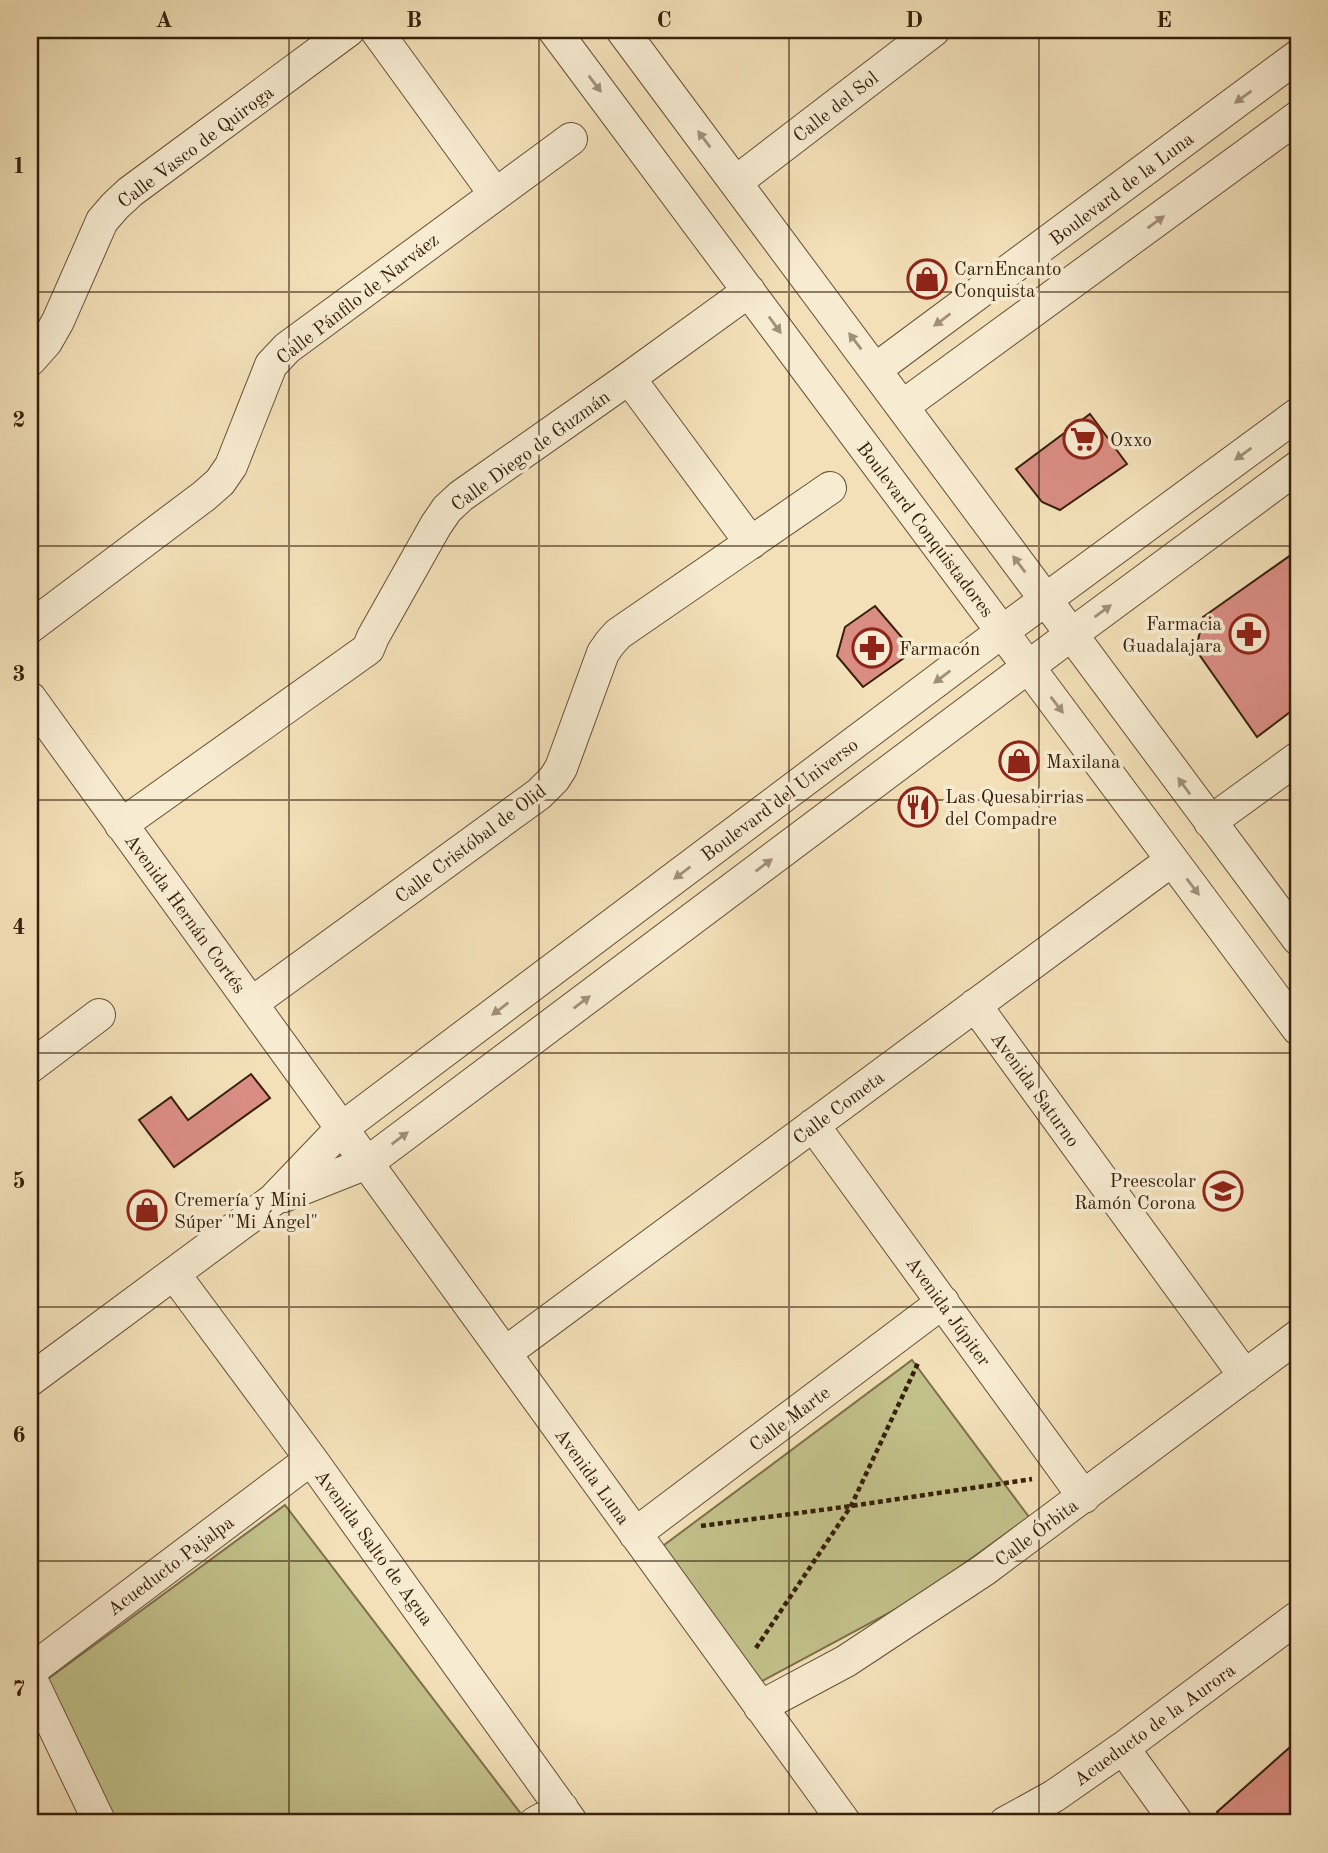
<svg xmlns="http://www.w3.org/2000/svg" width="1328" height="1853" font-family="'Old Standard TT',serif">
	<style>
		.green { fill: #c2c08a; stroke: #7c704a; stroke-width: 2 }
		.building { fill: #d98d83; stroke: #37200b; stroke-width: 2 }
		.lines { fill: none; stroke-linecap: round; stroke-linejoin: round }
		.minor-casing { stroke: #665036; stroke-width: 34 }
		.path { stroke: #37200b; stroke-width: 4.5; stroke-dasharray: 5 3.5; stroke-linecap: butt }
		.minor { stroke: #f7ebd1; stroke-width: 32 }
		.oneway { fill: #a19078 }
		.grid { fill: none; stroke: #37200b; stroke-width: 2; stroke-opacity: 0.55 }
		.labels { text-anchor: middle; stroke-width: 7; stroke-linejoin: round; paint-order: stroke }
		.street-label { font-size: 19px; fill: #37200b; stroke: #f7ebd1 }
		.poi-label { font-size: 19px; fill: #37200b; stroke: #f7ebd1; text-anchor: start }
		.neatline { fill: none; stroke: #37200b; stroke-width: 2.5 }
		.grid-label { font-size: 23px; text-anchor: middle; font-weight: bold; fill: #37200b }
	</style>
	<rect width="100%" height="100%" fill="#f3e0b8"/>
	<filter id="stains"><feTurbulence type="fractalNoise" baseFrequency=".00286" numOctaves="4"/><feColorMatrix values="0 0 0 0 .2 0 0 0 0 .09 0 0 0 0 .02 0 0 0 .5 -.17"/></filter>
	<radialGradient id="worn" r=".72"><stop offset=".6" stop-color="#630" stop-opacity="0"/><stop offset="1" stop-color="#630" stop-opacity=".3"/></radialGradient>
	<path class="green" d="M912 1360 1029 1517 915 1599 740 1693 644 1560Z
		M285 1505 528 1823H101L33 1690Z"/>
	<path class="building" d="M1090 414 1127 464 1060 510 1042 502 1016 469Z
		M1298 550V706L1257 737 1196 650 1203 617Z
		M875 606 905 641 904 658 863 687 837 656 845 627Z
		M251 1074 270 1098 174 1167 139 1120 171 1097 188 1120Z
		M1298 1740V1823H1224L1217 1812Z"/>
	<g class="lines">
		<g class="minor-casing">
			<path id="minor" d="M376 30 495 194
				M554 30 1298 1029
				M622 30 1298 939
				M736 182 934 30
				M30 360 46 342 58 321 102 221 115 206 130 192 349 30
				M876 369 1298 56
				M629 378 751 543
				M903 406 1298 117
				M30 627 204 496 220 482 231 466 271 365 287 348 571 139
				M30 698 845 1823
				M1210 822 1298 758
				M121 825 368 649 373 637 436 525 447 509 461 496 629 378 749 291
				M252 1003 539 794 554 779 561 768 603 653 610 643 618 634 830 488
				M975 1005 1245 1376
				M30 1067 99 1015
				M813 1125 1084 1497
				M284 1196 367 1163 1072 634 1298 467
				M174 1274 311 1459 572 1823
				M505 1353 1172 860
				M30 1380 273 1200 342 1128 1003 631 1298 414
				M635 1534 943 1302
				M30 1671 311 1459
				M30 1677 100 1823
				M760 1707 846 1661 984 1570 1298 1336
				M1123 1748 1177 1823
				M535 1823 562 1808
				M1005 1823 1054 1796 1123 1748 1298 1617"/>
		</g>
		<path class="path" d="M701 1526 851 1506 1032 1479
			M756 1648 851 1506 919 1361"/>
		<use href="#minor" class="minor"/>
	</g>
	<defs><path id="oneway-solid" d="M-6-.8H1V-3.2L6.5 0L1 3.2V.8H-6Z" transform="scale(1.75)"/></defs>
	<g class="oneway">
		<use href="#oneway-solid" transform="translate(595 84) rotate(53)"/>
		<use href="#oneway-solid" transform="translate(1243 97) rotate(144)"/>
		<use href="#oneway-solid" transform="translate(704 139) rotate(-127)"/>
		<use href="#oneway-solid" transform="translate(1156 222) rotate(-36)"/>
		<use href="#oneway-solid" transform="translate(942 320) rotate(143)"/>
		<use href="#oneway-solid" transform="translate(775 325) rotate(54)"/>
		<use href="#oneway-solid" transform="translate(855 341) rotate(-127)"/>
		<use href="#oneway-solid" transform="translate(1243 454) rotate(144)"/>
		<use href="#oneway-solid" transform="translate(1019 564) rotate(-127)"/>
		<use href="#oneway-solid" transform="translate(1103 611) rotate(-36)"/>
		<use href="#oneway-solid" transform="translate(942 677) rotate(143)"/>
		<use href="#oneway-solid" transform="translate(1057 705) rotate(53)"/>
		<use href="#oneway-solid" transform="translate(1184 786) rotate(-126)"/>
		<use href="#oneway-solid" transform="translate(764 865) rotate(-37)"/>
		<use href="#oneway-solid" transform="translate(682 873) rotate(143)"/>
		<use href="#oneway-solid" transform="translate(1193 887) rotate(53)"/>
		<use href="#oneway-solid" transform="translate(582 1002) rotate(-37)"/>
		<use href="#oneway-solid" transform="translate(500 1009) rotate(143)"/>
		<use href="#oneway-solid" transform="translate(400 1138) rotate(-37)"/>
	</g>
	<path class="grid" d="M289 30V1823M539 30V1823M789 30V1823M1039 30V1823M30 292H1298M30 546H1298M30 800H1298M30 1053H1298M30 1307H1298M30 1561H1298"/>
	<defs>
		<g id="shop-ring" transform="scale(2.0125)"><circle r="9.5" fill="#f7ebd1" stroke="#8f2418" stroke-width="1.5"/><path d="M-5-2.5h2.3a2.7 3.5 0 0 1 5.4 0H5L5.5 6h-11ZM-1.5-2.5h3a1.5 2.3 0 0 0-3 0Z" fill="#8f2418"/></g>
		<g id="supermarket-ring" transform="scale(2.0125)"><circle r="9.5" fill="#f7ebd1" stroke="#8f2418" stroke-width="1.5"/><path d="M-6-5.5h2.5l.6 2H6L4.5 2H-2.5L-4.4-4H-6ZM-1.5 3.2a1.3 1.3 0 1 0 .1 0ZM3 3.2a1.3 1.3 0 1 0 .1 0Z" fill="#8f2418"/></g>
		<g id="pharmacy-ring" transform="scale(2.0125)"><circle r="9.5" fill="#f7ebd1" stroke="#8f2418" stroke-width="1.5"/><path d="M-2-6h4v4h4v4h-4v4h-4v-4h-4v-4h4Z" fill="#8f2418"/></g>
		<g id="restaurant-ring" transform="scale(2.0125)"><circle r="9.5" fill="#f7ebd1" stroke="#8f2418" stroke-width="1.5"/><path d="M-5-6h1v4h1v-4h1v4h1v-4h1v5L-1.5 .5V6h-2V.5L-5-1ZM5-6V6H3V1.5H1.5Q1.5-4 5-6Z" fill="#8f2418"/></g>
		<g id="school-ring" transform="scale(2.0125)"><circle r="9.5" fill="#f7ebd1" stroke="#8f2418" stroke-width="1.5"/><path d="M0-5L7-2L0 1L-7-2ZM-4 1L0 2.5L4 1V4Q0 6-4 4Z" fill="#8f2418"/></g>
	</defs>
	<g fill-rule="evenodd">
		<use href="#shop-ring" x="927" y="279"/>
		<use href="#supermarket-ring" x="1083" y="439"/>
		<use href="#pharmacy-ring" x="1249" y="634"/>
		<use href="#pharmacy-ring" x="872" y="648"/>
		<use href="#shop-ring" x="1019" y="761"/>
		<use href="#restaurant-ring" x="918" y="807"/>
		<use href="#school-ring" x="1223" y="1191"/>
		<use href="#shop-ring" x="147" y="1210"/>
	</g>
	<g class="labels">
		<g class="street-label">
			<text transform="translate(835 106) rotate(-38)" y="7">Calle del Sol</text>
			<text transform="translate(195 146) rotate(-37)" y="7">Calle Vasco de Quiroga</text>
			<text transform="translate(1121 188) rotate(-37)" y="7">Boulevard de la Luna</text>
			<text transform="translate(357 298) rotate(-38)" y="7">Calle Pánfilo de Narváez</text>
			<text transform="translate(530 450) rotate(-36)" y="7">Calle Diego de Guzmán</text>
			<text transform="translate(926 529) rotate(53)" y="7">Boulevard Conquistadores</text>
			<text transform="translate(779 799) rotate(-37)" y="7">Boulevard del Universo</text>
			<text transform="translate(470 843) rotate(-37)" y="7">Calle Cristóbal de Olid</text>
			<text transform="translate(186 913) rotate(54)" y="7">Avenida Hernán Cortés</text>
			<text transform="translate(1036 1089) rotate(54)" y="7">Avenida Saturno</text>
			<text transform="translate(838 1107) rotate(-37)" y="7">Calle Cometa</text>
			<text transform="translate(949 1311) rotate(54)" y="7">Avenida Júpiter</text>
			<text transform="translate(789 1418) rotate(-37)" y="7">Calle Marte</text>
			<text transform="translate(593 1476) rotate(54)" y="7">Avenida Luna</text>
			<text transform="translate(1036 1532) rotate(-37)" y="7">Calle Órbita</text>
			<text transform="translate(375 1547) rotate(54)" y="7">Avenida Salto de Agua</text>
			<text transform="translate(170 1565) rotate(-37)" y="7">Acueducto Pajalpa</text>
			<text transform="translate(1154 1724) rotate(-36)" y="7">Acueducto de la Aurora</text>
		</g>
		<g class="poi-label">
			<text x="954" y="275">CarnEncanto<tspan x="954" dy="22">Conquista</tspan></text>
			<text x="1110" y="446">Oxxo</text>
			<text x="1222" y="630" text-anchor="end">Farmacia<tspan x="1222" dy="22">Guadalajara</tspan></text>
			<text x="899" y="655">Farmacón</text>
			<text x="1046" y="768">Maxilana</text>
			<text x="945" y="803">Las Quesabirrias<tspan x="945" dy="22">del Compadre</tspan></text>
			<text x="1196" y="1187" text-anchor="end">Preescolar<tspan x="1196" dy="22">Ramón Corona</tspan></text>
			<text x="174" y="1206">Cremería y Mini<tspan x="174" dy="22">Súper "Mi Ángel"</tspan></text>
		</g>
	</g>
	<rect width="1328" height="1853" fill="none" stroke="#f3e0b8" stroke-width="77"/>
	<rect x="38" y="38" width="1252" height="1776" class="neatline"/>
	<g class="grid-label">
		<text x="164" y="27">A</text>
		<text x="414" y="27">B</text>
		<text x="664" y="27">C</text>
		<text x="914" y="27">D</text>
		<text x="1164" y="27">E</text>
		<text x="19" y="173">1</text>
		<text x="19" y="427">2</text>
		<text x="19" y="681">3</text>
		<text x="19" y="934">4</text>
		<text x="19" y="1188">5</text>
		<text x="19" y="1442">6</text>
		<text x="19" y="1696">7</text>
	</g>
	<rect width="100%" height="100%" filter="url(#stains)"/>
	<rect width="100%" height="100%" fill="url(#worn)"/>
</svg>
